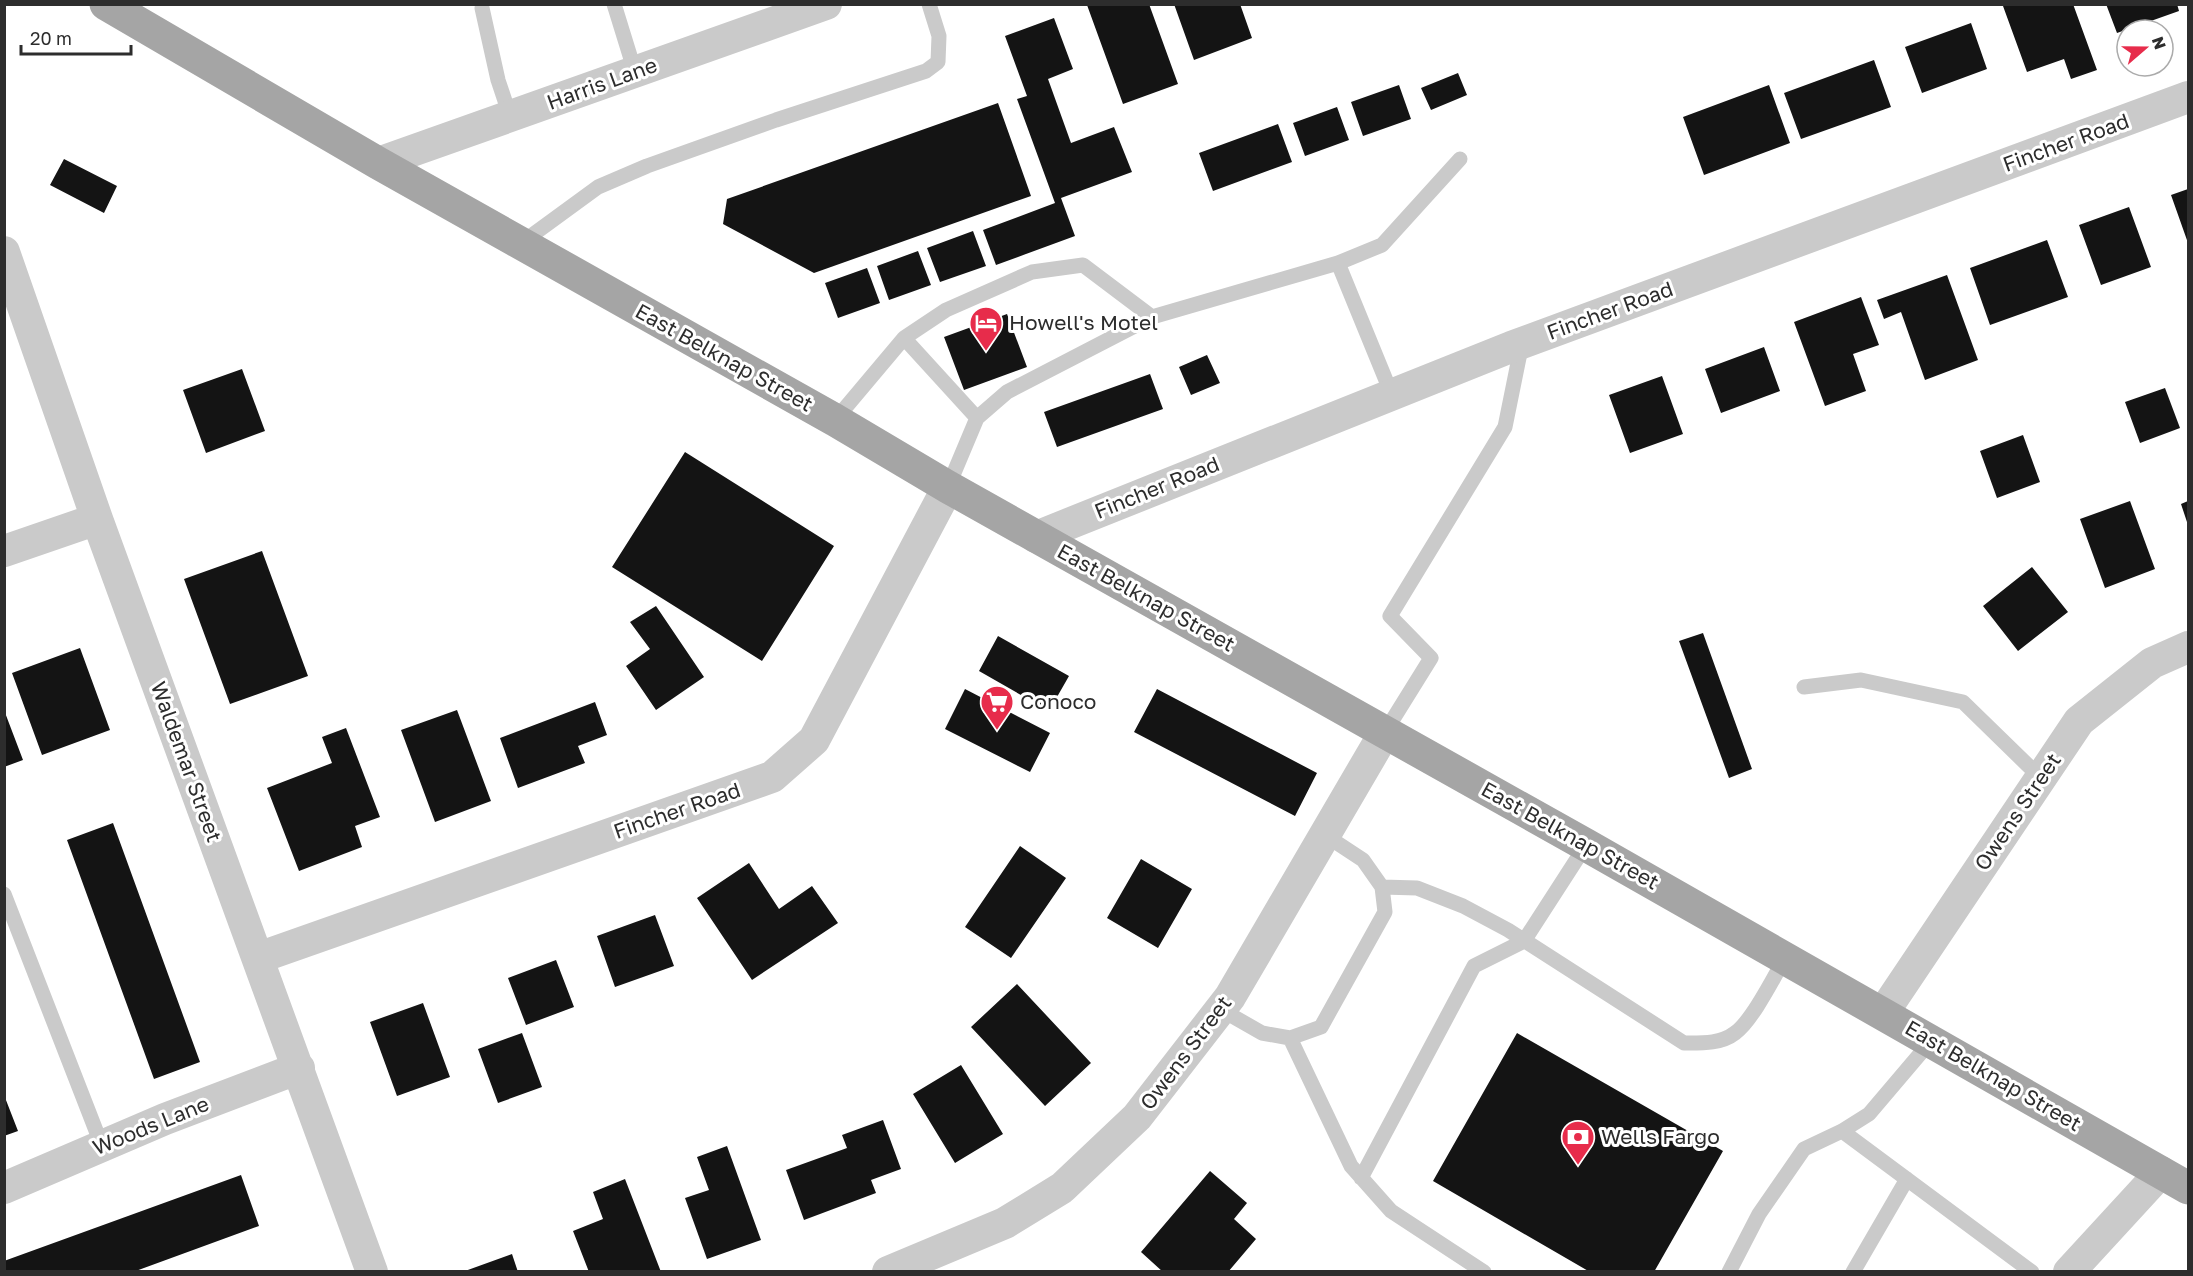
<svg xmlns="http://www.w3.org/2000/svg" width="2193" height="1276" font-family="'Golos Text',sans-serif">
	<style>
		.building { fill: #141414 }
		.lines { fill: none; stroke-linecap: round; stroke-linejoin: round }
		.service { stroke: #cacaca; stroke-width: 15 }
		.minor { stroke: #cacaca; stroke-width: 32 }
		.primary { stroke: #a5a5a5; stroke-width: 33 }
		.labels { text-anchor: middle; stroke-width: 6; stroke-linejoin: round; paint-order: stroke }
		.street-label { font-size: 21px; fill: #2d2d2d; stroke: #fff }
		.poi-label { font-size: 21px; fill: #2d2d2d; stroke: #fff; text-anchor: start }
	</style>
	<rect width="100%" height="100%" fill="#fff"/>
	<path class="building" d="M1149 4 1178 84 1123 104 1087 5Z
		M1174 4H1240L1252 38 1194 60Z
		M2006 4H2073L2097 70 2071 79 2064 59 2027 72 2003 6Z
		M2106 4H2177L2179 11 2117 33Z
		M1054 18 1073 69 1048 79 1071 143 1114 127 1132 172 1061 198 1075 236 996 265 983 230 1055 203 1017 99 1027 96 1005 36Z
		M1971 23 1987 69 1922 93 1905 47Z
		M1874 60 1891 107 1801 139 1784 93Z
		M1458 73 1467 95 1431 110 1421 88Z
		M1399 85 1411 119 1363 136 1351 102Z
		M1769 85 1790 143 1704 175 1683 117Z
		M998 103 1031 196 814 273 723 224 727 199Z
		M1337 107 1349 140 1305 156 1293 123Z
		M1278 124 1292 162 1213 191 1199 153Z
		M64 159 117 186 104 213 50 185Z
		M2188 189V243L2171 195Z
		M2129 207 2151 267 2101 285 2079 225Z
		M973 231 986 266 940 282 927 248Z
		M2047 240 2068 297 1990 325 1970 268Z
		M918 251 931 285 889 300 877 266Z
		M867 268 880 303 838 318 825 283Z
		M1947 275 1978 360 1925 380 1901 312 1884 319 1877 300Z
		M1861 297 1879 345 1853 354 1866 391 1825 406 1794 322Z
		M1007 314 1027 367 964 390 944 337Z
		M1764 347 1780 391 1721 413 1705 369Z
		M1207 355 1220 383 1191 395 1179 367Z
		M242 369 265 431 206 453 183 390Z
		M1150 374 1163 409 1057 447 1044 412Z
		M1662 376 1683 434 1630 453 1609 395Z
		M2165 388 2180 428 2140 443 2125 402Z
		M2023 435 2040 482 1997 498 1980 451Z
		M685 452 834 546 762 661 612 567Z
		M2130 501 2155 569 2105 588 2080 519Z
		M2188 501V525L2181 504Z
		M262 551 308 676 230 704 184 579Z
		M2032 567 2068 612 2018 651 1983 606Z
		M656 606 704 677 656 710 626 666 650 649 630 622Z
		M1703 633 1752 769 1729 778 1679 641Z
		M998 636 1069 676 1049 711 979 671Z
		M80 648 110 730 42 755 12 673Z
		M965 689 1050 733 1030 772 945 729Z
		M1157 689 1317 773 1295 816 1134 732Z
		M595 702 607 735 578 746 585 763 518 788 500 738Z
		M4 710 23 760 4 767Z
		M457 710 491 801 435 822 401 730Z
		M346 728 380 817 355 826 362 847 299 871 267 788 332 763 322 737Z
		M113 823 200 1062 154 1079 67 840Z
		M1020 846 1066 878 1011 958 965 927Z
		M1141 859 1192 889 1158 948 1107 918Z
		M749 863 779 909 812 886 838 923 752 980 697 898Z
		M655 915 674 966 615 987 597 936Z
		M556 960 574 1007 526 1025 508 978Z
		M1017 984 1091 1063 1045 1106 971 1027Z
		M423 1003 450 1077 397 1096 370 1022Z
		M522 1033 542 1087 498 1103 478 1049Z
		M1517 1033 1723 1151 1654 1272H1590L1433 1181Z
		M961 1065 1003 1134 955 1163 913 1094Z
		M4 1095 18 1131 4 1136Z
		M883 1120 901 1169 871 1180 876 1193 804 1220 786 1170 847 1148 842 1135Z
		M727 1146 761 1240 707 1259 685 1198 709 1190 697 1157Z
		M1210 1171 1247 1203 1234 1219 1256 1239 1228 1272H1163L1141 1252Z
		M241 1175 259 1226 133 1272H4V1261Z
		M625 1179 661 1272H589L573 1231 603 1219 593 1192Z
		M512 1254 518 1272H465V1271Z"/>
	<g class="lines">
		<path class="service" d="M614 4 635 72
			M482 8 498 80 510 116
			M520 244 598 187 647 166 776 120 926 71 938 62 939 36 929 4
			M1338 263 1392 395
			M904 338 946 310 1032 272 1083 265 1152 317
			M835 420 904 338 977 418
			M948 487 977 418 1007 392 1152 317 1338 263 1382 245 1460 159
			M1804 687 1861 680 1963 702 2041 778
			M1385 732 1431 658 1390 616 1505 427 1522 343
			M1382 887 1417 888 1463 906 1508 930 1684 1043C1701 1043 1721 1044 1735 1033 1752 1021 1774 977 1785 958
			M4 894 102 1146
			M1220 1009 1262 1033 1290 1038 1321 1027 1385 912 1382 887 1363 860 1325 835
			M1290 1038 1351 1166 1391 1211 1484 1272
			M1842 1131 2032 1272
			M1361 1178 1474 966 1524 941 1586 845
			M1729 1272 1759 1214 1804 1149 1842 1131 1869 1114 1931 1041
			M1853 1272 1907 1179"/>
		<path class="minor" d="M378 163 826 4
			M4 252 97 519 372 1272
			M1036 537 1511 347 2188 97
			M4 551 97 519
			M258 958 772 777 814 740 948 487
			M1883 1013 2079 721 2152 663 2188 647
			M4 1188 165 1119 299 1068
			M888 1272 1005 1223 1062 1188 1137 1117 1230 997 1385 732
			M2069 1272 2161 1172"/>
		<path class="primary" d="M106 4 378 163 835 420 948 487 1586 845 2188 1188"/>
	</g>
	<defs>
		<g id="hotel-pin" transform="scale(1.725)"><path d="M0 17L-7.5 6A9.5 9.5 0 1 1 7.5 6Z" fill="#e72c4b" stroke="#fff"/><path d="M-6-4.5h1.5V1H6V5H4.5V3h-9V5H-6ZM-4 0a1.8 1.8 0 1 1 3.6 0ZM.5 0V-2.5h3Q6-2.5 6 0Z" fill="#fff"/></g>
		<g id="supermarket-pin" transform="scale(1.725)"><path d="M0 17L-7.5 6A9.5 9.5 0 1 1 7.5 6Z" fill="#e72c4b" stroke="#fff"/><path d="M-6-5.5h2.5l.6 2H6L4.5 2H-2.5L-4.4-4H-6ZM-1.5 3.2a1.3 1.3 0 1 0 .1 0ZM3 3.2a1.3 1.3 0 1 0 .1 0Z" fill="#fff"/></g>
		<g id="bank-pin" transform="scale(1.725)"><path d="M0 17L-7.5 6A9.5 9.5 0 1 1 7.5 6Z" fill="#e72c4b" stroke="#fff"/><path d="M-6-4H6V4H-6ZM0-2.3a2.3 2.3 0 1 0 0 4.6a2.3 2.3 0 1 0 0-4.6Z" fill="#fff"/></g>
	</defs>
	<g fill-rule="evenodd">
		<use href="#hotel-pin" x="986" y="323"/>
		<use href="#supermarket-pin" x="997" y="702"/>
		<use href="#bank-pin" x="1578" y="1137"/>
	</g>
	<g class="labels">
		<g class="street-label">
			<text transform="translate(602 84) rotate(-20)" y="7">Harris Lane</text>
			<text transform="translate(2066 143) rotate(-20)" y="7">Fincher Road</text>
			<text transform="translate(1610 311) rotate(-20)" y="7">Fincher Road</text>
			<text transform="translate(724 358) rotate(29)" y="7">East Belknap Street</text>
			<text transform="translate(1157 488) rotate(-22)" y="7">Fincher Road</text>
			<text transform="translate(1146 598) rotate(29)" y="7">East Belknap Street</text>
			<text transform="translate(186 762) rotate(70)" y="7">Waldemar Street</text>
			<text transform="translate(677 811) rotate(-19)" y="7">Fincher Road</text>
			<text transform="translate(2018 812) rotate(-56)" y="7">Owens Street</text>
			<text transform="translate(1570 836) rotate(29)" y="7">East Belknap Street</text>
			<text transform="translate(1186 1053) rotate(-53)" y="7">Owens Street</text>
			<text transform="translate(1993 1076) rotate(30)" y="7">East Belknap Street</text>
			<text transform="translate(151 1126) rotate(-22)" y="7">Woods Lane</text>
		</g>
		<g class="poi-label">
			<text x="1009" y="330">Howell's Motel</text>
			<text x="1020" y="709">Conoco</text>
			<text x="1601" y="1144">Wells Fargo</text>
		</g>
	</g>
	<rect width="2193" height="1276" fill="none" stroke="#2d2d2d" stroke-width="12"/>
	<g transform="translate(2145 48) rotate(70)"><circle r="28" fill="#ffffff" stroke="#ababab" stroke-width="1.5"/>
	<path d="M0-4.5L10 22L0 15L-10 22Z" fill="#e72c4b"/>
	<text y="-9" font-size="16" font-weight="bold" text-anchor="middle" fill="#2d2d2d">N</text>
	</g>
	<path d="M21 45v9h110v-9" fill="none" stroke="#2d2d2d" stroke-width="3"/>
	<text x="30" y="45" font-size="18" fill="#2d2d2d" stroke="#ffffff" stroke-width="4.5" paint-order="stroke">20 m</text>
</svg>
